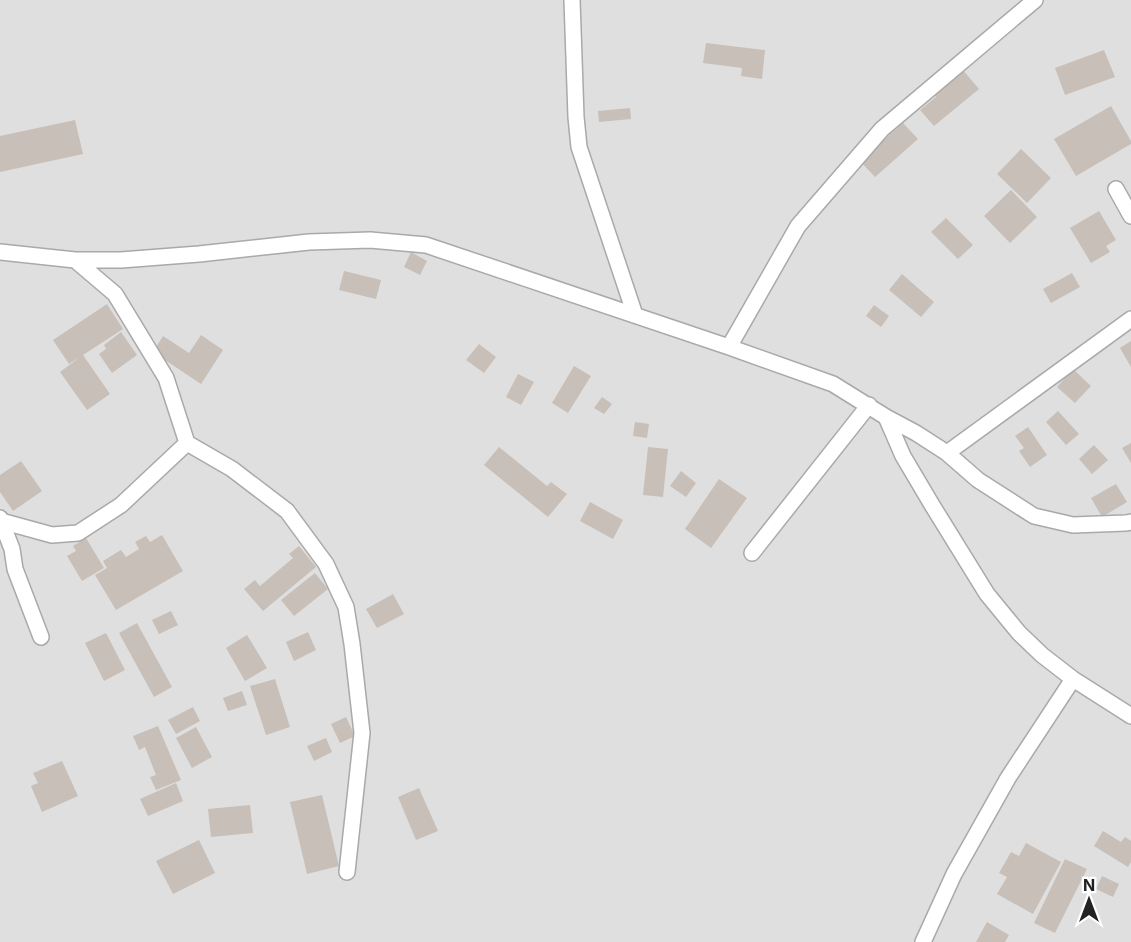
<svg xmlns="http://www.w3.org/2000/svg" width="1131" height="942" font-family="Inter,sans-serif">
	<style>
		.residential { fill: #e0dfdf }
		.building { fill: #c7bfb8 }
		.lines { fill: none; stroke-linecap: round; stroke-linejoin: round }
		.street-casing { stroke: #a9a9a9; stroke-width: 18 }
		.street { stroke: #fff; stroke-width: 15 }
	</style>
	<rect width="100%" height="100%" fill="#f2efe9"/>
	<path class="residential" d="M0 0H1131V942H0Z"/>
	<path class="building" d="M706 43 765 50 762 79 741 76 742 68 703 63Z
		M1104 50 1115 77 1065 95 1055 68Z
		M962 69 979 89 934 126 920 110 936 97 933 93Z
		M1111 106 1131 141V144L1076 176 1054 139Z
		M630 108 631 119 599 122 598 111Z
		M75 120 83 154 0 172V136Z
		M903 123 918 139 875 177 860 161Z
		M1021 149 1051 178 1027 203 997 174Z
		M1011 190 1037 217 1010 243 984 216Z
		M1099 211 1116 240 1106 246 1110 252 1091 263 1070 228Z
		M946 218 973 245 958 259 931 232Z
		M411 252 427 261 420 275 404 267Z
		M344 271 381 280 376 299 339 290Z
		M1072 273 1080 287 1051 303 1043 289Z
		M902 274 934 302 921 317 889 290Z
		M107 304 123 329 83 355 110 394 87 410 60 372 80 357 69 364 53 340Z
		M874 305 889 316 881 327 866 316Z
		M121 332 137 355 112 373 99 354 106 349 104 345Z
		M201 335 223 350 201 384 153 352 163 336 189 353Z
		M1131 341V367L1120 348Z
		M479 344 496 357 484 373 466 360Z
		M574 366 591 376 568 413 552 403Z
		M1073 369 1091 386 1075 403 1057 387Z
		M518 374 534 382 521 405 506 397Z
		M602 397 612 404 604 414 594 408Z
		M1058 411 1079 434 1066 445 1046 422Z
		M635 422 649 424 647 438 633 436Z
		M1028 427 1047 455 1030 467 1019 451 1024 448 1015 436Z
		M1131 443V463L1122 448Z
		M1094 445 1108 460 1092 474 1079 459Z
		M499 447 547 486 551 482 567 494 548 517 484 465Z
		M648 447 668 449 663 497 643 495Z
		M21 461 42 491 13 511 0 492V475Z
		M681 471 696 483 686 497 670 486Z
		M719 479 747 498 711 548 685 529Z
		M1116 484 1127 502 1102 517 1091 498Z
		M590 502 623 520 613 539 580 521Z
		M162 535 183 571 116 610 95 575 107 568 103 561 121 550 126 557 139 549 135 542 146 536 150 542Z
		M86 538 104 568 82 581 67 556 76 551 73 546Z
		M299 546 316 567 263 611 244 589 255 580 260 586 293 558 289 554Z
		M315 573 328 589 294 616 281 600Z
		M393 594 404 614 377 628 366 609Z
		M171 611 178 625 159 634 152 620Z
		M137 623 172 687 154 697 119 633Z
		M308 632 316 650 294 661 286 642Z
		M106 633 125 670 104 681 85 643Z
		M247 635 267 668 245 681 226 648Z
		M275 679 290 727 266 735 250 686Z
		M242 691 247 705 228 711 223 698Z
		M193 707 200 721 176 734 168 720Z
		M346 717 355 736 340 743 331 724Z
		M158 726 181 780 156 790 150 777 156 775 145 747 139 750 133 736Z
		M196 727 212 757 192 768 176 738Z
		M326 738 332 752 314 761 307 746Z
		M62 761 78 796 42 812 31 786 38 783 33 773Z
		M176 783 183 801 148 816 140 799Z
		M419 788 438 831 416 840 398 797Z
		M322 795 339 866 307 874 290 802Z
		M250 805 253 833 211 837 208 809Z
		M1103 831 1121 842 1125 837 1131 841V862L1128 867 1094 846Z
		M199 840 215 873 173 894 156 861Z
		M1026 843 1061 862 1033 914 997 894 1007 877 999 873 1011 852 1019 856Z
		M1065 859 1087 869 1055 933 1034 923Z
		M1102 876 1119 884 1113 897 1096 889Z
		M987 922 1009 935 1005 942H976Z"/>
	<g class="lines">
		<g class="street-casing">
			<path id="street" d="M572 0 576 117 579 147 635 315
				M1116 189 1131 216
				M0 252 75 260H121L199 254 309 242 370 240 426 245 729 347 833 384 886 417 903 456 932 505 987 594 1019 633 1042 655 1073 679 1131 716
				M75 260 115 294 166 378 187 443 232 469 287 511 326 564 346 607 352 644 362 733 347 872
				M729 347 798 226 882 129 1035 0
				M886 417 916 433 947 453 978 480 1034 516 1073 525 1126 523 1131 522
				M947 453 1131 319
				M0 518 12 549 15 569 41 637
				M1 521 52 535 78 533 121 505 187 443
				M752 553 869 405
				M923 942 954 874 1008 778 1073 679"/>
		</g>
		<use href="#street" class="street"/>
	</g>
	<g transform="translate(1089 900)" stroke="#ffffff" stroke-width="4.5" paint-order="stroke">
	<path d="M0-4.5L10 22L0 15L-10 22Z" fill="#222222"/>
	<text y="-9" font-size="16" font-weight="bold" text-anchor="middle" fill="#222222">N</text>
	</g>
</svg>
